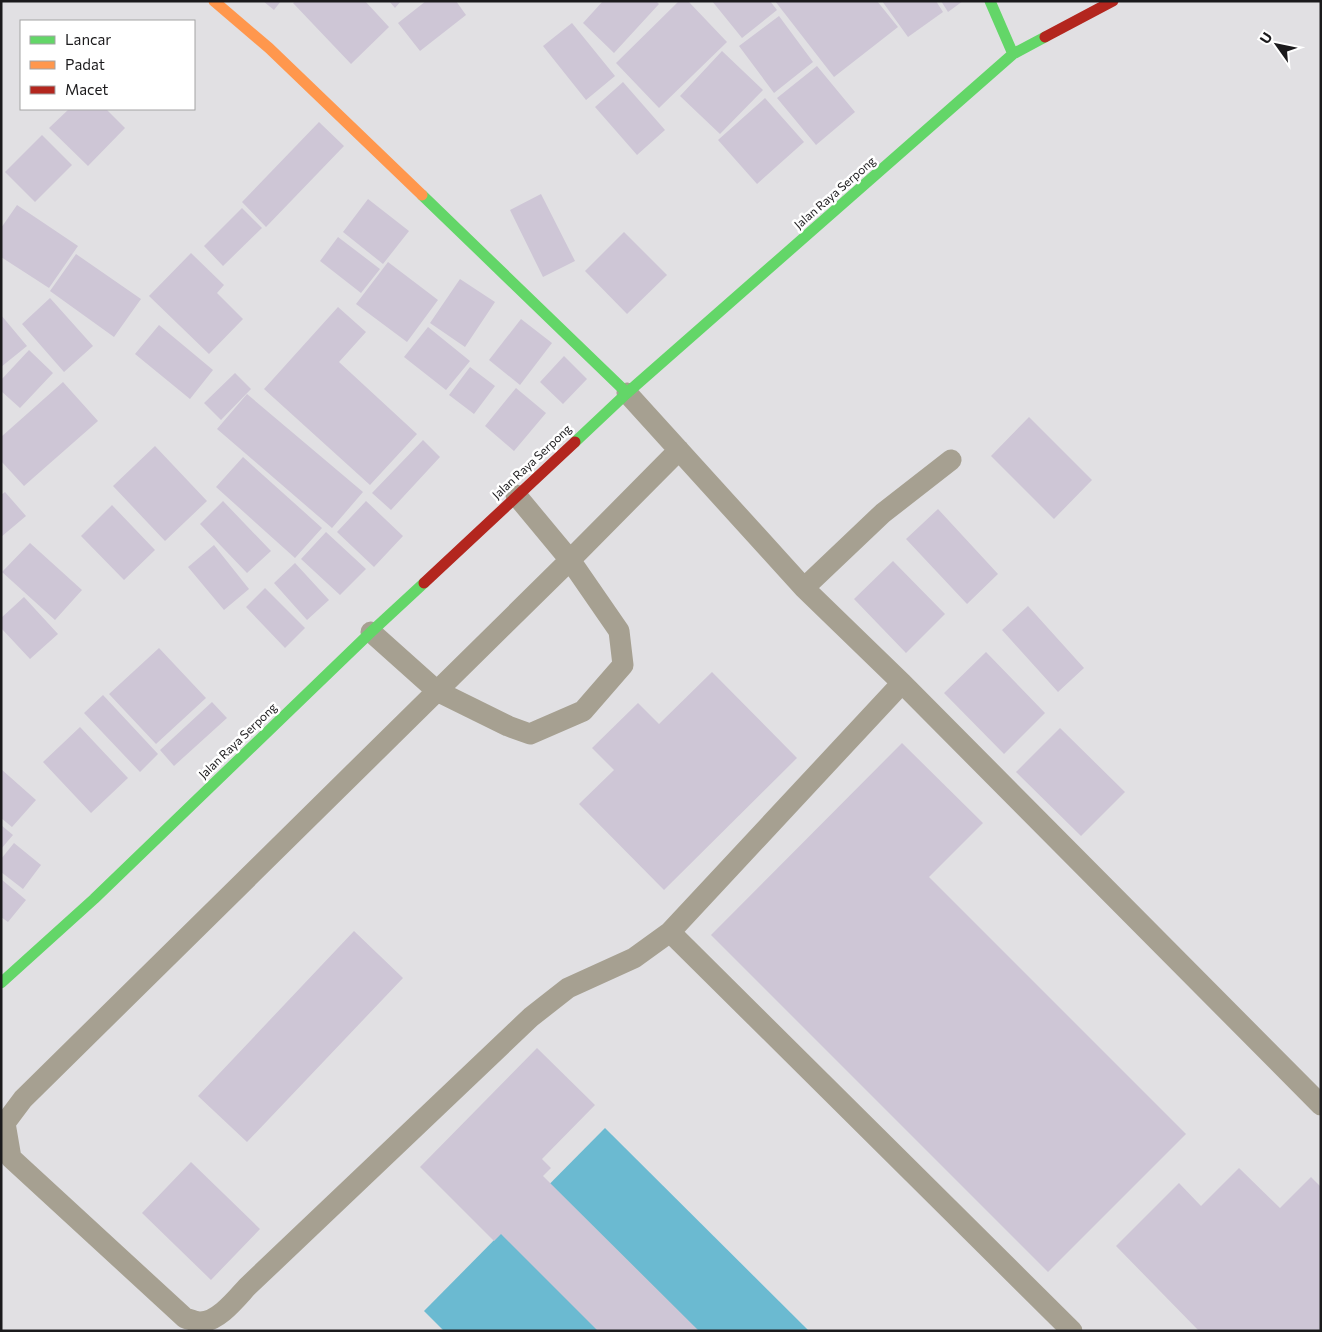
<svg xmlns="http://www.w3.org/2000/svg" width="1322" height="1332" font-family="Commissioner,sans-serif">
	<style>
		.water { fill: #6bbad1 }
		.building { fill: #cec6d6 }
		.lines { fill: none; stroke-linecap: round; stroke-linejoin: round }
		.lane { stroke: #a6a091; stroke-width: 21 }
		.fast { stroke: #63d668; stroke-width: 11 }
		.slow { stroke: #ff974d; stroke-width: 11 }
		.jam { stroke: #b3261e; stroke-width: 11 }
		.labels { text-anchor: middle; stroke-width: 5; stroke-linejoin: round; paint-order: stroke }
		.street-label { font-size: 12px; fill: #1b1a1c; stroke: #fff }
	</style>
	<rect width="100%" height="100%" fill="#e1e0e3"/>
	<path class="water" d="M605 1128 809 1331H444L424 1311Z"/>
	<path class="building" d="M263 1H281L274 10Z
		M296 1H365L389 27 351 64 293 3Z
		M389 1H401L395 8Z
		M426 1H456L466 15 420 51 398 23Z
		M603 1H656L659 4 614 53 583 23Z
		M679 1H688L727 42 659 108 616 63Z
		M712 1H770L777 10 742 38Z
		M775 1H877L898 27 834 77Z
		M882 1H936L943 12 908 37Z
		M941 1H963L948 12Z
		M779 16 813 62 774 93 739 46Z
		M572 23 615 76 586 100 543 46Z
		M722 51 763 90 720 134 680 96Z
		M817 66 855 112 816 145 777 98Z
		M623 82 665 130 637 155 595 107Z
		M765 98 804 142 757 184 718 140Z
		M69 109H106L125 128 88 166 49 128Z
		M319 122 344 146 266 227 242 202Z
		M42 135 72 165 35 202 5 172Z
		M541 194 575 261 543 277 510 210Z
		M368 199 409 231 383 264 343 232Z
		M17 205 78 246 49 288 1 257V228Z
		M242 208 262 228 223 266 204 246Z
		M624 232 667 275 627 314 585 271Z
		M338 237 380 269 361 293 320 261Z
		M191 253 224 285 217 293 243 319 209 354 149 296Z
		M76 254 141 299 114 337 50 291Z
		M388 262 438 300 407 342 356 304Z
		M460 279 495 302 465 347 430 323Z
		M50 298 93 346 64 372 22 324Z
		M338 307 366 332 339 362 417 434 370 485 264 389Z
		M1 315 27 346 1 367Z
		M521 319 552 343 520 385 489 360Z
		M159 325 213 370 190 399 135 354Z
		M428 327 470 361 446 390 404 357Z
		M29 350 53 373 20 408 1 391V380Z
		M564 356 587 379 563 404 540 382Z
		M470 367 495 386 474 414 449 395Z
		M235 373 251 389 221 420 204 403Z
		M63 382 98 421 24 486 1 461V437Z
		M516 388 546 413 514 451 485 426Z
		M247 394 363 492 332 528 217 429Z
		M1029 417 1092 480 1054 519 991 456Z
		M423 440 440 457 391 510 372 493Z
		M155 446 207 501 165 541 113 486Z
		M243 457 322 528 295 558 216 487Z
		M5 492 26 516 1 537V495Z
		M223 501 271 551 247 573 200 524Z
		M366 501 403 536 374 567 337 532Z
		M112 505 155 550 124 580 81 536Z
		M938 509 998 574 967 604 906 539Z
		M326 532 366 569 340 595 301 559Z
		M30 543 82 590 55 620 2 572Z
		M214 545 249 589 224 610 188 567Z
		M893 561 945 614 906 653 854 599Z
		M295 563 329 600 307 620 274 583Z
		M265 588 305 628 285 648 246 607Z
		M24 597 58 634 30 659 1 628V618Z
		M1028 606 1084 668 1058 692 1002 630Z
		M159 648 206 698 156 744 109 694Z
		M986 652 1045 713 1004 754 944 693Z
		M712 672 797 758 664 890 579 804 614 770 592 748 638 703 659 724Z
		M103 695 158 754 140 772 84 713Z
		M212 702 227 718 174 766 160 750Z
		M80 727 128 778 91 813 43 762Z
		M1060 728 1125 792 1081 836 1016 772Z
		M902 743 983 823 929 877 1186 1134 1048 1272 711 935Z
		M1 769 36 800 12 827 1 818Z
		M1 825 13 835 1 849Z
		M14 843 41 865 23 889 1 872V859Z
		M1 879 26 900 8 922 1 917Z
		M354 931 403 978 247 1142 198 1096Z
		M537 1048 595 1105 542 1159 551 1168 543 1176 699 1331H598L501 1234 494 1241 420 1167Z
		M191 1162 260 1229 211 1280 142 1213Z
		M1239 1168 1280 1208 1311 1177 1321 1187V1331H1199L1116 1246 1179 1183 1201 1206Z"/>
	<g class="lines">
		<path class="lane" d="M627 393 804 588 902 683 1321 1105
			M679 450 570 560 23 1099 5 1123 11 1158 185 1318C189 1319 195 1322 200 1322 218 1322 236 1299 247 1287L531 1017 568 988 634 958 670 932 1072 1331
			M804 588 883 513 951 460
			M371 632 437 691 508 726 530 734 583 711 623 665 619 631 570 560 516 495
			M670 932 902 683"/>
		<path class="fast" d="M990 1 1013 54
			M422 195 627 393
			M575 442 627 393 1013 54 1045 37
			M1 983 94 899 371 632 424 583"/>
		<path class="slow" d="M214 1 269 48 422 195"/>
		<path class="jam" d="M1045 37 1113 1
			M424 583 575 442"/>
	</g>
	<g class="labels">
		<g class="street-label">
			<text transform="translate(835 193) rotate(-41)" y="4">Jalan Raya Serpong</text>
			<text transform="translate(532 462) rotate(-43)" y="4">Jalan Raya Serpong</text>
			<text transform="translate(238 741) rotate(-44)" y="4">Jalan Raya Serpong</text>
		</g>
	</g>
	<rect width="1322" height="1332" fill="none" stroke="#1b1a1c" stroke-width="5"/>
	<rect x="20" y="20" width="175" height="90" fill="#ffffff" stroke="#a4a3a4"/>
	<rect x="30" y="36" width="25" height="8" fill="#63d668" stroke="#a4a3a4"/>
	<text x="65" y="45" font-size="15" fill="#1b1a1c">Lancar</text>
	<rect x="30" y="61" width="25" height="8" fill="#ff974d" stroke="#a4a3a4"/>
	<text x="65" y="70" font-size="15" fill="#1b1a1c">Padat</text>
	<rect x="30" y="86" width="25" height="8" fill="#b3261e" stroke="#a4a3a4"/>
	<text x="65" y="95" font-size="15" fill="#1b1a1c">Macet</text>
	<g transform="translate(1277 45) rotate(303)" stroke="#ffffff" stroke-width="4" paint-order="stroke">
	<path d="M0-4L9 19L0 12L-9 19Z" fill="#1b1a1c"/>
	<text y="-8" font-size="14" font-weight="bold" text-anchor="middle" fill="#1b1a1c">U</text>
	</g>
</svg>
